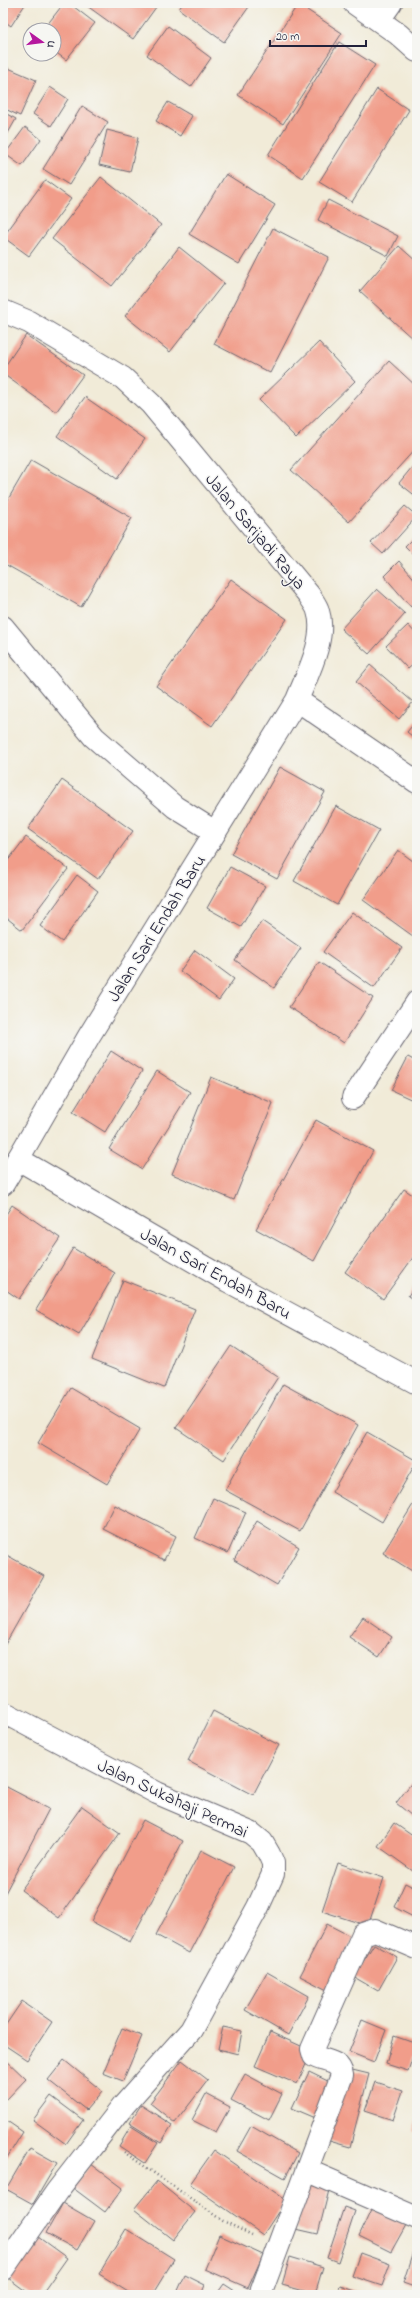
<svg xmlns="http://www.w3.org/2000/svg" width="420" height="2298" font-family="'Indie Flower',sans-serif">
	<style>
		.building { fill: #f19d8a }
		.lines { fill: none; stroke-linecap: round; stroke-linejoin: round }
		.minor-casing { stroke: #6a6872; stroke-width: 24 }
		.major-casing { stroke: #6a6872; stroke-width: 24 }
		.path { stroke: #6a6872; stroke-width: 2.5; stroke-dasharray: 1 3; stroke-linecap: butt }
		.minor { stroke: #fff; stroke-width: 22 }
		.major { stroke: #fff; stroke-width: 22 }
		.labels { text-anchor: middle; stroke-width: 3; stroke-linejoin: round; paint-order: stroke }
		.street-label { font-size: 18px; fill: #22223b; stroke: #f6f6f2 }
	</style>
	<rect width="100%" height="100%" fill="#f6f6f2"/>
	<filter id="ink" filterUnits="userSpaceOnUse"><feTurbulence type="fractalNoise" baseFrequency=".025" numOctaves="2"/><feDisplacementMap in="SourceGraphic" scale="8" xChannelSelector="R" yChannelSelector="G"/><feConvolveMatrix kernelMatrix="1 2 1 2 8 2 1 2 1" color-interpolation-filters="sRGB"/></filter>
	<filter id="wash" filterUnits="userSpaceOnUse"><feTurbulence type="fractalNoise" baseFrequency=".012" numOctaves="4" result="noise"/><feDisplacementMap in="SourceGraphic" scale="16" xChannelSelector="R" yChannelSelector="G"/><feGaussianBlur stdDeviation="0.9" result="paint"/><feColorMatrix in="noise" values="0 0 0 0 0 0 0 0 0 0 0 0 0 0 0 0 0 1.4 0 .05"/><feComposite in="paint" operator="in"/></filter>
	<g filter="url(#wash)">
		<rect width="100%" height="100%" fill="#f1ebd8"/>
		<g id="blocks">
			<path class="building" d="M3 3H26L11 26 3 20Z
				M64 3H69L95 23 66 60 54 51V30H43Z
				M83 3H159L133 39Z
				M183 3H250L251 4 224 42 179 9Z
				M298 4 342 33 283 124 238 95Z
				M168 26 211 58 191 87 147 55Z
				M339 42 375 65 303 178 268 155Z
				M6 67 36 80 20 116 3 108V74Z
				M50 87 68 99 51 126 33 114Z
				M377 89 409 110 352 202 319 182Z
				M168 102 192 116 180 136 156 121Z
				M82 106 108 122 69 185 43 169Z
				M3 112 16 119 3 142Z
				M25 127 41 139 22 166 5 154Z
				M107 130 138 138 130 172 99 165Z
				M226 174 275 205 239 264 189 234Z
				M101 177 161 225 112 286 52 239Z
				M45 180 71 199 29 256 3 237Z
				M328 200 398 236 388 256 318 220Z
				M273 228 329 257 270 373 214 344Z
				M399 246 417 262V336L414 340 360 291Z
				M179 247 224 283 170 352 125 316Z
				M26 335 83 375 56 412 3 374V369Z
				M319 342 355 381 296 438 259 400Z
				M389 361 417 387V447L349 522 291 470Z
				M85 397 145 439 117 479 57 436Z
				M31 460 132 518 81 607 3 563V508Z
				M417 461V497L399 483Z
				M405 506 417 516 383 554 371 543Z
				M417 534V558L405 546Z
				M399 561 417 582V602L411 607 384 576Z
				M231 579 287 619 212 726 156 686Z
				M377 589 405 614 369 654 341 629Z
				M408 625 417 635V661L408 669 386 646Z
				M370 665 413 702 399 719 356 682Z
				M417 720V740L407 732Z
				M280 767 325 792 277 879 231 854Z
				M62 780 133 831 98 879 28 829Z
				M336 806 379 830 337 905 294 881Z
				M26 837 68 869 22 930 3 915V867Z
				M398 850 417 864V939L363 900Z
				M230 867 265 886 241 927 207 908Z
				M77 875 98 891 62 942 40 926Z
				M352 912 402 948 374 988 323 952Z
				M262 921 301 948 274 988 235 960Z
				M195 950 234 979 219 1000 180 971Z
				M319 962 373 998 344 1043 289 1007Z
				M111 1051 142 1071 105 1132 73 1112Z
				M408 1057 417 1062V1102L391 1090Z
				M157 1071 190 1092 142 1169 109 1149Z
				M211 1077 273 1103 234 1200 172 1174Z
				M316 1120 373 1151 314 1261 256 1229Z
				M404 1189 417 1198V1252L383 1299 345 1272Z
				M12 1205 60 1238 19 1299 3 1288V1219Z
				M73 1248 115 1273 79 1335 36 1310Z
				M123 1280 195 1309 164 1388 92 1359Z
				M417 1282V1302L408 1296Z
				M231 1346 278 1377 224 1460 176 1428Z
				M283 1384 358 1425 300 1531 225 1490Z
				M71 1388 140 1429 107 1484 38 1443Z
				M367 1432 417 1461 382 1522 332 1492Z
				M213 1498 246 1512 228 1553 195 1538Z
				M417 1498V1574L383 1553Z
				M115 1505 176 1536 164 1560 103 1529Z
				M257 1521 299 1547 277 1585 234 1560Z
				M3 1553 44 1576 3 1648Z
				M363 1617 392 1637 379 1657 349 1637Z
				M213 1711 279 1745 253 1795 188 1761Z
				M417 1776V1820L396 1803Z
				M3 1785 49 1809 3 1897Z
				M82 1806 120 1833 59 1918 21 1890Z
				M143 1820 183 1841 130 1942 91 1921Z
				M394 1823 417 1839V1874L378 1846Z
				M201 1850 234 1867 189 1953 156 1935Z
				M338 1863 384 1878 368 1926 322 1911Z
				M405 1883 417 1889 415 1918 394 1907Z
				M327 1924 354 1938 327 1990 300 1976Z
				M374 1944 397 1957 378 1991 354 1977Z
				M267 1972 309 1996 288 2035 245 2010Z
				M22 2001 52 2022 27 2060 3 2044V2029Z
				M362 2020 386 2030 374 2062 349 2052Z
				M223 2027 242 2031 238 2054 218 2049Z
				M122 2028 142 2036 123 2081 103 2073Z
				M270 2032 312 2051 297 2084 255 2066Z
				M394 2036 417 2044 408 2071 386 2064Z
				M4 2058 26 2079 7 2099 3 2096Z
				M64 2060 102 2091 86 2110 48 2080Z
				M182 2060 208 2080 175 2123 150 2103Z
				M344 2068 369 2074 350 2147 326 2140Z
				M309 2072 334 2084 318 2119 292 2108Z
				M245 2074 282 2094 269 2120 231 2100Z
				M375 2082 403 2091 393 2120 365 2111Z
				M206 2094 230 2107 216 2132 192 2120Z
				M51 2096 83 2120 66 2144 33 2120Z
				M141 2105 172 2125 161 2143 129 2123Z
				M417 2119V2133L413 2131Z
				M7 2121 23 2132 3 2164V2127Z
				M131 2126 158 2143 145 2163 119 2146Z
				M251 2126 298 2153 285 2178 237 2151Z
				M30 2148 57 2163 33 2204 6 2189Z
				M214 2150 286 2200 263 2235 190 2184Z
				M91 2164 123 2188 105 2212 73 2188Z
				M157 2181 195 2212 173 2240 134 2209Z
				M308 2184 329 2190 318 2234 296 2229Z
				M63 2203 94 2221 77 2250 46 2233Z
				M344 2207 355 2211 338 2262 327 2258Z
				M372 2208 406 2225 391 2252 359 2236Z
				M126 2229 174 2259 152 2295H133L99 2274Z
				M219 2235 263 2255 248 2288 205 2269Z
				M38 2237 67 2258 41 2295H31L8 2278Z
				M414 2249 417 2250V2288L403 2283Z
				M360 2253 390 2264 382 2286 352 2276Z
				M290 2257 323 2267 315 2294 282 2285Z
				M185 2275 205 2285 201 2295H176Z
				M224 2284 241 2295H216Z
				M340 2286 366 2295H337Z"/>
		</g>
	</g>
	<g filter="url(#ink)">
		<use href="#blocks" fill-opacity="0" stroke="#6a6872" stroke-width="1"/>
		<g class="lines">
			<g class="minor-casing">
				<path id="minor" d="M354 3 398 34 417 51
					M379 20 391 3
					M3 627 94 737 175 807 215 832
					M353 1098 417 1002
					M3 1184 18 1159
					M3 1712 157 1793 251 1833 262 1842 269 1854 273 1863V1874L258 1907 191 2030 124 2105 57 2191 3 2269
					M311 2172 417 2218
					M260 2295 342 2075C340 2060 325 2062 314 2056L312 2049 363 1934 375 1930 417 1948"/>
			</g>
			<g class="major-casing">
				<path id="major" d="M3 311 29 322 123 378 151 404 309 595C312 600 317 606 318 611 327 638 307 675 297 700L89 1036 18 1159 228 1281 417 1383
					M297 700 417 782"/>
			</g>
			<path class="path" d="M124 2152 223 2221 252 2235"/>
			<use href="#minor" class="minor"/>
			<use href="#major" class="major"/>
		</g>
	</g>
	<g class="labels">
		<g class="street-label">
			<text transform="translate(256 531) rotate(50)" y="6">Jalan Sarijadi Raya</text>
			<text transform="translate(156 928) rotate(-58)" y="6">Jalan Sari Endah Baru</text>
			<text transform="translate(216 1273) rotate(29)" y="6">Jalan Sari Endah Baru</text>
			<text transform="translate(173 1798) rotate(25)" y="6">Jalan Sukahaji Permai</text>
		</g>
	</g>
	<rect width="420" height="2298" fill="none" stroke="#f6f6f2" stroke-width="16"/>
	<g transform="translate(42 42) rotate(104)"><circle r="19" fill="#f6f6f2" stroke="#a1a1a9"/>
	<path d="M0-3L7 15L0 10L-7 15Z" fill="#b5179e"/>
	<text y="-6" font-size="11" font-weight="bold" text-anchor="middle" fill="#22223b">U</text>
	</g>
	<path d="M270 40v6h96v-6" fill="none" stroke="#22223b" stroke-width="2"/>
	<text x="276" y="40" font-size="12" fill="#22223b" stroke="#f6f6f2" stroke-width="3" paint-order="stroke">20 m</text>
</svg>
